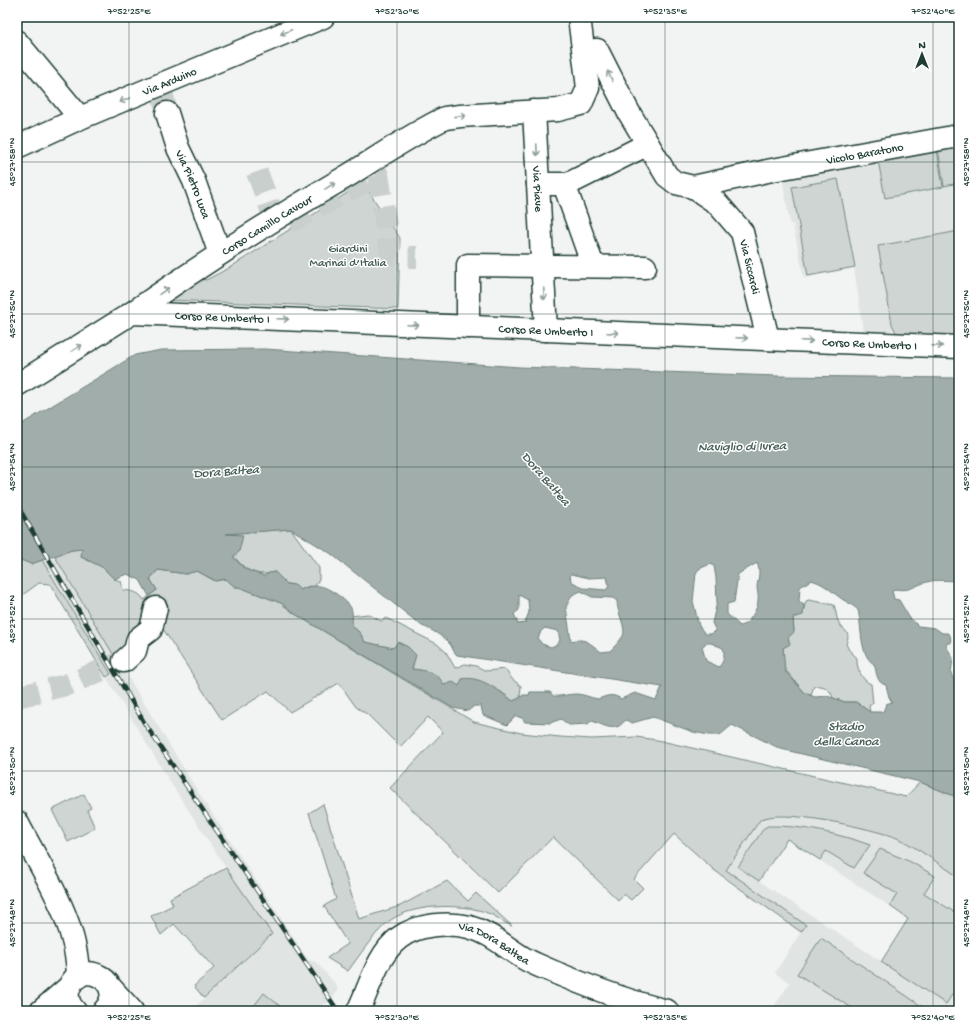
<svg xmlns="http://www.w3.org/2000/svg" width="976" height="1028" font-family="'Gochi Hand',sans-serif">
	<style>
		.built { fill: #e0e4e3 }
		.green { fill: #ced5d3; stroke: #768984 }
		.water { fill: #a1adaa; stroke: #6d807b; fill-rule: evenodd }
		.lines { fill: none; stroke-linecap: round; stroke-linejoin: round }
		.minor-tunnel { stroke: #c8cfcd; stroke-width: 22; stroke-dasharray: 22 11; stroke-linecap: butt }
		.minor-casing { stroke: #1f3d34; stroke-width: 25 }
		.major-casing { stroke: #1f3d34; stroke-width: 25 }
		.minor { stroke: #fff; stroke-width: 22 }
		.major { stroke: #fff; stroke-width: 22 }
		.rail-casing { stroke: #1f3d34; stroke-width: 4.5 }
		.rail { stroke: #fff; stroke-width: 3; stroke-dasharray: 9; stroke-linecap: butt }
		.oneway { stroke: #8f9e9a }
		.ticks { fill: none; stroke: #1f3d34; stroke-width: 1; stroke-opacity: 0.45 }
		.labels { text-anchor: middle; stroke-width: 3; stroke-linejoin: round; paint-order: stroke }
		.street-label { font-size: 12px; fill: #1f3d34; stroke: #fff }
		.park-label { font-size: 12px; fill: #425b54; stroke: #fff }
		.water-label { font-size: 13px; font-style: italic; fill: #465f57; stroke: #fff }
		.neatline { fill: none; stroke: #1f3d34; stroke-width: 1.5 }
		.ticks-label { font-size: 10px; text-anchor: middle; fill: #1f3d34 }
	</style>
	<rect width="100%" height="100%" fill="#f2f3f3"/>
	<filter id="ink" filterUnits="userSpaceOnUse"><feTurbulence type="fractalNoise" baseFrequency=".025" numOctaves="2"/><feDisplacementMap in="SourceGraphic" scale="8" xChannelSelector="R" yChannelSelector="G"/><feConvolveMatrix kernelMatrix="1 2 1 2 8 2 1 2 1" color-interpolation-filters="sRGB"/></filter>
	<g filter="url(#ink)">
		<path class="built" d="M959 143V231L878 246 893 330 864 336 854 267 804 278 793 224H790L782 176Z
			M54 555 195 787 308 960 316 962 337 986V992L328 1003 318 1006 316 1011H191L272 934 226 868 170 782 106 677 110 674 42 560Z
			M744 803 770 804 959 850V915L924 893 909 919 787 839 759 881 946 1004 959 984V1011H771L790 983 775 973 801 932 704 861Z"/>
		<path class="green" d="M959 145V183L944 186 938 148Z
			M937 150 943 187 885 198 878 160Z
			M838 179 855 267 808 276 792 187Z
			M363 183 400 238 398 309 166 300 198 277 206 280 229 268Z
			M959 231V339L898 337 892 324 878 246Z
			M291 529 319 568V580L314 587 309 586 300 590 295 585 287 584 275 572C246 581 233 557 222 534Z
			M83 549 81 557 102 567 114 579 121 581 123 590C133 591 139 592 144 600L157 590 150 579 158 570 186 574 197 571 215 581C229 578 226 579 235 587H239L281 603 295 614 474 722 521 733 560 737 592 739 636 737 657 740 906 797 920 782 959 798V877C940 865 917 847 897 838 874 829 779 807 760 820L726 870 806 925 801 932 714 870 674 834 634 879 643 888 631 900 624 894 618 900 553 837 498 893 390 788 443 732 428 717 400 747 367 714 356 707 339 683 290 712 268 691 222 720 163 629 153 606 125 644 129 648 116 659 54 555 72 550Z
			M17 558 31 564 42 560 111 674 106 677 50 584 39 583 17 599Z
			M809 600 834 605C836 610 836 616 838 621 842 632 852 629 846 644L849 650 857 658C856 667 862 681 871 684L873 703 869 706 870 712 856 702H845L833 698C830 688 824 685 814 686L811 695 805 693 783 667V648L790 634 794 632 793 618C806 612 802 614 806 601Z
			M368 614 381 621 386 618 437 644 446 652 455 668 465 664 476 666 486 671 505 669 512 679 521 686 520 698 513 701 500 691 444 685C438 673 424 670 412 669L393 648 365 642 360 633 352 626 351 616Z
			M84 794 91 808 87 810 95 828 68 842 52 810Z
			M323 804 359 919 400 906 447 881 468 901 476 893 512 926C502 922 495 915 485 912 459 903 408 904 387 923 371 937 360 955 348 971L327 958 348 944 324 906 336 899 309 813Z
			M768 826C800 825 840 834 870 845L854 868 826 851 820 860 787 839 759 881 738 867 764 828Z
			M880 849 911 862 935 876 924 893 959 915V984L946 1004 881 962 908 919 890 906 897 894 863 873Z
			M226 868 272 934 204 998 194 986 214 968 174 924 161 935 151 916 173 905 170 898Z
			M821 938 923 1007 920 1011H857L797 974Z
			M264 993 286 1011H250Z"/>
		<path class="water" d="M265 349 519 367 777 376 959 378V581C949 581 936 579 927 582 915 585 910 592 896 589L892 591 894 599 899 600 909 617 918 626 935 628 942 633H947L950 635 951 643H947L946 646 953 658 951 673 959 693V798L920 782 781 749 732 725 720 735H709L693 732 653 717 632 723 626 720C623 722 621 725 619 726 609 731 599 722 591 721L588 724 569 725 561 719 550 723 525 722 522 718 516 716 507 725 483 715 481 706H474L468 711 453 708 295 614 281 603 239 587H235L226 579 216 581 197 571 186 574 158 570 150 579 157 590 149 596 140 580 127 574 114 579 102 567 81 557 82 549 72 550 31 564 18 559 17 427 135 355 161 350ZM291 529 330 553 422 626C431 629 444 637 450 644 453 648 453 652 457 655L662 687 656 700 635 693 621 699C612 693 607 696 598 699 590 698 584 694 576 694 568 694 561 697 553 696L550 692H530L529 695H523L520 698 513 701C499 691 480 675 462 679L459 686 453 682 444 685C437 671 427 671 412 669L416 655 408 647 398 642 393 648 365 642 360 633 352 626C352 621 353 612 351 608 348 601 326 585 318 586 311 586 306 587 300 590L295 585 287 584 275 572 269 573 264 576 245 569 233 557 239 552 243 535 226 534ZM757 563C761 572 758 578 757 587 757 591 759 596 758 600 758 609 749 624 740 626L727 614V604L734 602 738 574ZM710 564 714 566 716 578 717 602 712 623 716 631 711 634H705L699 626 693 601 696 573 699 569ZM572 574 589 578 607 577 609 586 606 590 583 588 571 581 570 575ZM811 580C824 583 832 592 842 599 848 603 853 605 858 610 862 626 859 655 874 664 877 672 876 683 886 685L889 697 892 702 886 704 883 712H870L856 702H845L827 696 815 697 805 693 785 671 783 648 790 644 788 638 794 632 793 618 803 615 804 605 799 601 800 587ZM581 591 592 597 613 598 617 601C617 613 627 628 623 636 620 641 614 647 610 651L601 652C591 644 585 637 571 641L566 607 572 595ZM519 595 528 600 529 612 525 623 518 624 514 614 519 610ZM545 628 558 631 560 640 558 644 551 647 542 644 538 639 541 631ZM706 643H711L723 648C725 655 724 661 719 667L706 661 702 647Z"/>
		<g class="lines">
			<path class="minor-tunnel" d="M162 92 167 113
				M257 172 272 212 278 222 286 224 378 175 390 250 393 254 400 257H417
				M17 697 66 685 124 661"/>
			<g class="minor-casing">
				<g id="minor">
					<path d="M17 42 80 118"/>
					<path id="s1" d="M584 51 597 50 628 111 667 176 676 183 693 187 717 203 742 232 768 339"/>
					<path id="s2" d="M534 111 546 330"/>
					<path id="s3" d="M167 113 178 148 194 181 220 254"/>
					<path id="s4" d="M17 147 80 118 323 17"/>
					<path d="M538 184H568L648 144"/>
					<path d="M564 184 593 266"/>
					<path id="s5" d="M693 187 772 170 958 136"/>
					<path id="s6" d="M132 313C202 264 275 218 349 175 380 156 412 134 445 118L460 116 558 110 581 104 588 88 579 17"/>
					<path d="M468 327V265L645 267"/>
					<path d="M124 661 135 651 138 639 151 629 156 608"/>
					<path d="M41 1011 70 986"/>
					<path id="s7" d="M358 1011C370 987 377 955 399 938 417 924 448 922 469 927 492 933 507 949 527 960 538 966 550 970 561 975 595 989 630 1002 667 1011"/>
				</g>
			</g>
			<g class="major-casing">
				<g id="major">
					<path id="s8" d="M17 385 132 313 959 347"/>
					<path d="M17 822C42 871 78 921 78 977"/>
					<path d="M110 987 132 1011"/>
					<path d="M75 1011C69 1005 66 996 69 988 81 955 130 984 104 1011"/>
				</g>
			</g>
			<use href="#minor" class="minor"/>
			<use href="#major" class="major"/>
			<g class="rail-casing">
				<path id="rail" d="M17 505 145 724 338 1011"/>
			</g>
			<use href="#rail" class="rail"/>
		</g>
		<defs><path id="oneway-shaft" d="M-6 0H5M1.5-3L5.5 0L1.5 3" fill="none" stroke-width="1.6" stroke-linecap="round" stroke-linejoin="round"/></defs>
		<g class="oneway">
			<use href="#oneway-shaft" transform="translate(286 32) rotate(157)"/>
			<use href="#oneway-shaft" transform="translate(610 76) rotate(-117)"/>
			<use href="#oneway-shaft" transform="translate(125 100) rotate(158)"/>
			<use href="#oneway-shaft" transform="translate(460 116) rotate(-6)"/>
			<use href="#oneway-shaft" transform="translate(537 150) rotate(87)"/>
			<use href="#oneway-shaft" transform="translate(330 186) rotate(-31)"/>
			<use href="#oneway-shaft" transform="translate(164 291) rotate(-35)"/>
			<use href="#oneway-shaft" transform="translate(544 294) rotate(87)"/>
			<use href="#oneway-shaft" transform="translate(283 319) rotate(2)"/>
			<use href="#oneway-shaft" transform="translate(413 325) rotate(2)"/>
			<use href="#oneway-shaft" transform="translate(613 333) rotate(2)"/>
			<use href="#oneway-shaft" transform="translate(742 338) rotate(2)"/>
			<use href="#oneway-shaft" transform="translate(807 341) rotate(2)"/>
			<use href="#oneway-shaft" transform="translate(937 346) rotate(2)"/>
			<use href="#oneway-shaft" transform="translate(77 348) rotate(-32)"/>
		</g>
	</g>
	<path class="ticks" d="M129 17V1011M397 17V1011M665 17V1011M933 17V1011M17 162H959M17 314H959M17 467H959M17 619H959M17 771H959M17 923H959"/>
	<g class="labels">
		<g class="street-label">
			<text dy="4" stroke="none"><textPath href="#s4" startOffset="166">Via Arduino</textPath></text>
			<text dy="4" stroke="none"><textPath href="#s5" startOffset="175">Vicolo Baratono</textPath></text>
			<text dy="4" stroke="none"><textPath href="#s3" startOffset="76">Via Pietro Luca</textPath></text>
			<text dy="4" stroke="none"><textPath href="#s2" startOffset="78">Via Piave</textPath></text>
			<text dy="4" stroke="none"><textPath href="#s6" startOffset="161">Corso Camillo Cavour</textPath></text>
			<text dy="4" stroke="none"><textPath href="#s1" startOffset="289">Via Siccardi</textPath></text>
			<text dy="4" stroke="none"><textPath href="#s8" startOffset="226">Corso Re Umberto I</textPath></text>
			<text dy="4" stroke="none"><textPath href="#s8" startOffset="550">Corso Re Umberto I</textPath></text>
			<text dy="4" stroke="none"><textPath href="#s8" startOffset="874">Corso Re Umberto I</textPath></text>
			<text dy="4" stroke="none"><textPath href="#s7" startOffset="187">Via Dora Baltea</textPath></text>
		</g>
		<g class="park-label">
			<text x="348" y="252">Giardini<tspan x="348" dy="14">Marinai d’Italia</tspan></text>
		</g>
		<g class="water-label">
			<text transform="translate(742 445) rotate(-1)" y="5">Naviglio di Ivrea</text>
			<text transform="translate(226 470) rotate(-4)" y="5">Dora Baltea</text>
			<text transform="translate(547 478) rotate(49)" y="5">Dora Baltea</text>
			<text x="846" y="730">Stadio<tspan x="846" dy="15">della Canoa</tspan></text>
		</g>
	</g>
	<rect width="976" height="1028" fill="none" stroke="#fff" stroke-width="44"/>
	<g transform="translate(922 54)" stroke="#ffffff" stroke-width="3" paint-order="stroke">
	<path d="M0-3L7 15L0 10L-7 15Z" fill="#1f3d34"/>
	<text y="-6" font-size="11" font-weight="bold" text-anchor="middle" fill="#1f3d34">N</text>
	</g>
	<rect x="22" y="22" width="932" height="984" class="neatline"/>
	<g class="ticks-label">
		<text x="129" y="14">7°52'25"E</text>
		<text x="397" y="14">7°52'30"E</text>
		<text x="665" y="14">7°52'35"E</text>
		<text x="933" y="14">7°52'40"E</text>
		<text transform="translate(11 162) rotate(-90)" y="4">45°27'58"N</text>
		<text transform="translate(965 162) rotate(-90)" y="4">45°27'58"N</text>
		<text transform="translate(11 314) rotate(-90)" y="4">45°27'56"N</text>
		<text transform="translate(965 314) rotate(-90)" y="4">45°27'56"N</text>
		<text transform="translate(11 467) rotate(-90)" y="4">45°27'54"N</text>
		<text transform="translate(965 467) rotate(-90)" y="4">45°27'54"N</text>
		<text transform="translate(11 619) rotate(-90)" y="4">45°27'52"N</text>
		<text transform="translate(965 619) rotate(-90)" y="4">45°27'52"N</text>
		<text transform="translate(11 771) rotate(-90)" y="4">45°27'50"N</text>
		<text transform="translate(965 771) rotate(-90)" y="4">45°27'50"N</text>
		<text transform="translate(11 923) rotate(-90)" y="4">45°27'48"N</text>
		<text transform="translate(965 923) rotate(-90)" y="4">45°27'48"N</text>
		<text x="129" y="1020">7°52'25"E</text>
		<text x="397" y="1020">7°52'30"E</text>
		<text x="665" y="1020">7°52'35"E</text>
		<text x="933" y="1020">7°52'40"E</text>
	</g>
</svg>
